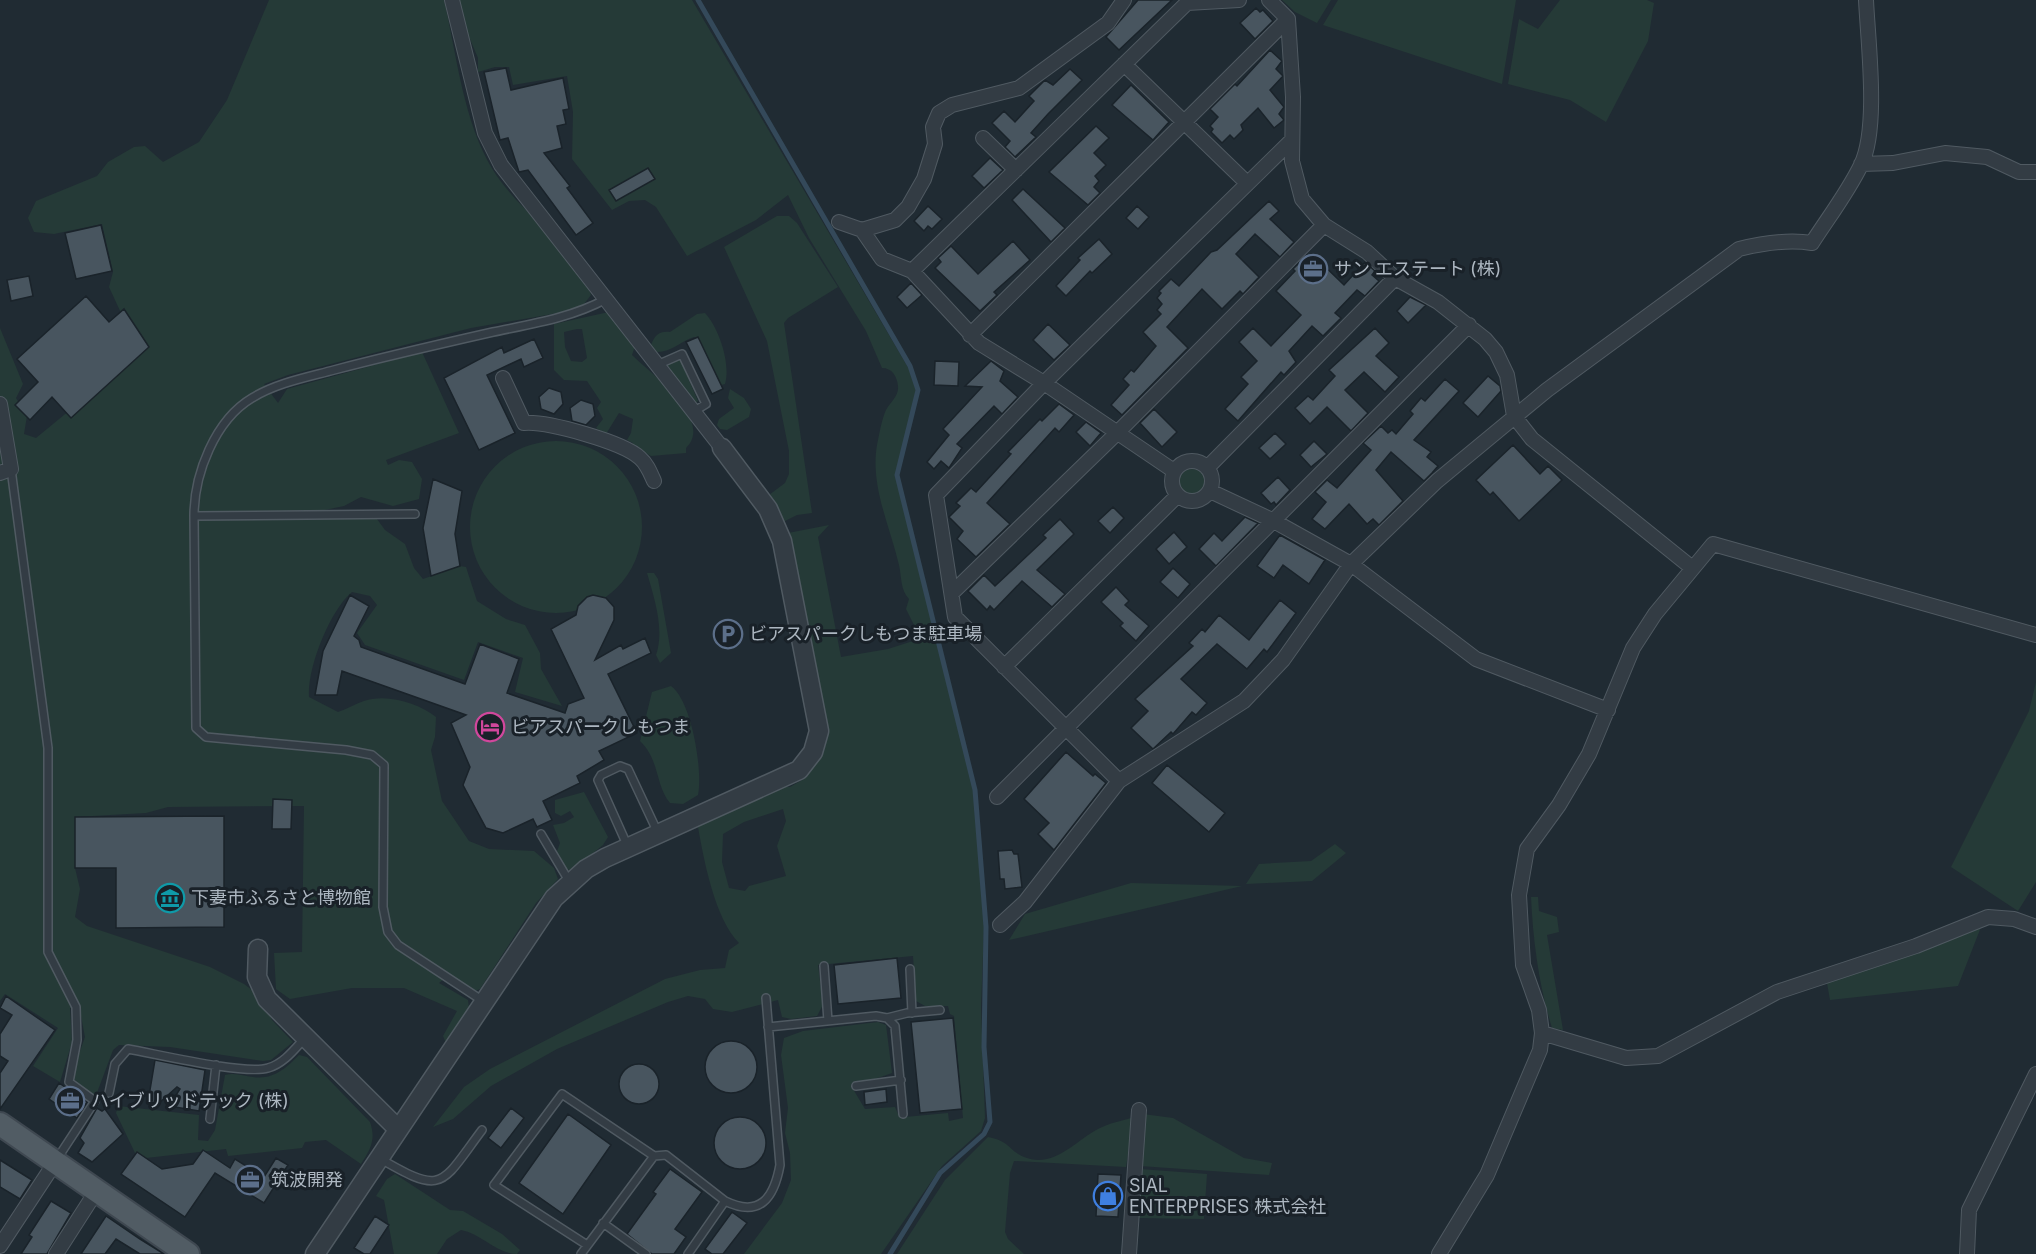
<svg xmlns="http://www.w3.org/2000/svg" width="2036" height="1254" font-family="Inter,'Noto Sans JP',sans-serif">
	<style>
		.green { fill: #253a37; fill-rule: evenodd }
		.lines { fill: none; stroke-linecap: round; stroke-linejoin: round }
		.stream { stroke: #34495a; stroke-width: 5 }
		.building { fill: #48555f; stroke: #1a232a; stroke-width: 1.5 }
		.service-casing { stroke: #505a62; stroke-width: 10 }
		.minor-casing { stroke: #505a62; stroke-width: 16 }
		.tertiary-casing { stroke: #505a62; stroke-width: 21 }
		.primary-casing { stroke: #3f4851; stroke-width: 26 }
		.service { stroke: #333c44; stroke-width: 7 }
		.minor { stroke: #333c44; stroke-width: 14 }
		.tertiary { stroke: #333c44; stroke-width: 18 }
		.primary { stroke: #515c64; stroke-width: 22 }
		.labels { text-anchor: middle; stroke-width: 6; stroke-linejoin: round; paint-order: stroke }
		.poi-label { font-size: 18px; fill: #adb7c1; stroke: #192128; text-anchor: start }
	</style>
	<rect width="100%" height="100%" fill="#202b33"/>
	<path class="green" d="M269 0H444C457 56 463 121 493 170 521 215 574 244 591 295L584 304 564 312 471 328 288 375 264 384 278 403 287 389 422 352 459 433 386 460 388 465 399 460 412 462 422 479 419 499 393 506 361 497 344 506 320 511 323 515H374L385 530 405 544 414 568 423 579 460 566 466 567 477 601 506 619 525 625 540 653 541 669 562 706 515 692 523 658 478 642 464 680 365 645 357 633 377 605 370 596 352 592C330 610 307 668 309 697L338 712C347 709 355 704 364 701 386 693 419 703 436 717L435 737 431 750 442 801 469 841 489 849 534 851 554 868 558 879 536 903 480 989 475 991 449 975 439 983 468 1000 469 1008 446 1043 443 1036 457 1011 404 988H352L290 999 276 989 274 953 302 952 304 806 168 807 146 813 75 817V868L80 889 75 917 87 926 210 967 244 984 260 996 272 1020 293 1042 271 1060 263 1061 170 1047 119 1045 113 1050 95 1098 74 1079V1068L85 1037 80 1011 70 1008 72 1042 60 1082 33 1066 58 1028 5 994 0 1001V328L23 384 16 398 27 416 24 434 36 438 81 401 127 326 109 287 113 272 102 224 54 234 34 232 28 218 36 201 97 176 108 162 134 147 145 146 163 162 199 142 227 100Z
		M459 0H692L909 369 916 390 896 474 974 791 984 927 981 1007 985 1118 981 1131 942 1166 881 1254H744L782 1203 791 1180 790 1153 785 1133 788 1108 781 1055 784 1038 803 1031 878 1022 886 1025 892 1073 872 1080 855 1081 853 1089 865 1109 895 1107 898 1114 905 1117 948 1113 949 1121 963 1118 954 1016 950 1014 948 1006H925L916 1001 913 956 818 965 823 1005 817 1016 791 1019 782 1017 778 1000 732 1012 713 1009 705 999 688 996 668 1002 557 1049 491 1086 453 1119 433 1127 464 1087 490 1069 665 979 700 970 725 968 729 950 739 943C715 919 704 861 698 827L710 817 747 800H756L779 787H790L804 779 824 751 828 734 813 647 788 533 829 525 818 537 841 657 888 649 913 641 916 629 906 609 909 599C900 589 902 579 899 565 890 526 870 486 877 445 879 435 882 418 886 410 891 401 899 396 898 386 897 376 892 368 882 368L866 331 809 238 788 195 756 220 687 256 656 207 645 200 629 201 612 210 572 159 573 112 567 76 513 85 509 67H495L478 72V58L467 32ZM783 809 786 821 777 846 786 876 749 886 745 891 729 888 722 862 723 834 744 822Z
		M1282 0H1331L1317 23 1295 12Z
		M1338 0H1516L1502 84 1323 25Z
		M1560 0H1647L1654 3 1648 41 1606 122 1570 100 1508 84 1519 19 1538 29Z
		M777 216H789L797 223 838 287 788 318 784 323 812 513 797 515 783 522 769 495 785 483 789 474V451L767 341 724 247Z
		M609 312 635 346 632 355C650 373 715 420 686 448V453L651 456 632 445 633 443 627 440 631 433 633 419 619 413 606 434 596 428 603 419 597 408 601 402 587 381 564 380 554 370V324ZM577 329H582L587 358 582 362 571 361 565 347 564 332Z
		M705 313C719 328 731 364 725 384L721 385 708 363 700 340 694 337C681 341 672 352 657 352L651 345C655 335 659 331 670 332L697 314Z
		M679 357 698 401 693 405 665 366Z
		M730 389 744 398 751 409 749 417 727 430 720 429 717 425 719 419 734 408 728 398Z
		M470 527a86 86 0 1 1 172 0a86 86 0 1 1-172 0Z
		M1179 482a13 13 0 1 1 26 0a13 13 0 1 1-26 0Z
		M647 573H654L658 579 671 653 660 663 656 655C665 630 654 597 647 573Z
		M2036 682V882L2018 911 1951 867 2029 711Z
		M671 686C692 701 703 771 698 795L683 804 670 803C655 785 660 760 640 741L652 692Z
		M584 792 608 837 603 845 571 871 564 867 556 854 560 843 553 825 564 823 574 817 570 811 561 816 555 813V800Z
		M1335 844 1346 853 1312 881 1246 884 1259 864 1311 861Z
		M1131 883 1242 886 1009 940 1025 914Z
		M1531 897H1538L1539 911 1557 917 1559 932 1547 935 1563 1030 1552 1028C1539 986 1533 941 1531 897Z
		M1981 927 1958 986 1830 1000 1827 983Z
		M299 1055 307 1057 370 1122C376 1139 371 1149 361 1164L326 1140 305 1142 302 1148 228 1156 226 1149 146 1158 135 1153 116 1113 118 1106 199 1115 198 1140 208 1141 215 1130 225 1075C236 1072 243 1076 253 1077 274 1080 286 1068 299 1055Z
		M1143 1114 1173 1118 1244 1158 1272 1163 1269 1175 1140 1166Z
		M1134 1117 1126 1167 1014 1161 1010 1173 1005 1232 1008 1239 1024 1254H897L945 1180 988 1137C1010 1141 1008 1150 1024 1157 1054 1169 1075 1141 1098 1129 1109 1123 1122 1121 1134 1117Z
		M1140 1169 1207 1174 1204 1219 1138 1218Z
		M395 1174 450 1210 463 1211 502 1234 520 1250 517 1254C497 1254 482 1234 461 1230L447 1239 437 1254H394L384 1200 376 1196 387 1179Z"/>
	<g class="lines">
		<path class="stream" d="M698 0 910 366 918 390 897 475 975 790 986 927 984 1047 990 1122 984 1134 940 1173 890 1254"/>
	</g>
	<path class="building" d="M1138 0H1172L1119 50 1106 37Z
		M1256 8 1260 12 1263 10 1273 21 1255 39 1240 23Z
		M1270 50 1282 61 1276 69 1283 76 1270 90 1284 107 1279 114 1284 120 1274 128 1258 108 1241 125 1243 130 1234 139 1230 135 1222 143 1211 132 1213 129 1210 126 1218 117 1210 109 1235 84 1237 86Z
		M506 68 511 90 563 78 569 109 563 110 566 124 557 126 562 148 544 153 570 186 567 188 593 223 576 235 528 170 519 172 508 138 500 140 484 72Z
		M1070 69 1082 80 1048 114 1031 133 1036 137 1015 157 1005 147 1010 141 992 123 1004 111 1015 122 1034 101 1029 96 1045 80 1053 85Z
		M1131 85 1169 122 1153 140 1112 105Z
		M1096 126 1109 138 1094 153 1106 165 1095 176 1099 181 1094 187 1100 193 1088 205 1049 172Z
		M990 158 1003 170 984 188 972 176Z
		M648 168 655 179 616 201 609 190Z
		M1023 189 1065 228 1051 242 1012 200Z
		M1269 201 1279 211 1270 219 1294 242 1280 257 1255 234 1236 254 1259 277 1243 294 1240 291 1222 309 1202 289 1167 327 1188 348 1122 415 1111 405 1129 385 1123 379 1131 370 1134 372 1156 346 1143 332 1161 314 1157 310 1162 304 1157 298 1161 293 1159 291 1171 279 1179 286 1211 252 1217 250Z
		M928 206 942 219 932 229 928 226 924 231 914 221Z
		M1137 206 1149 217 1138 229 1126 218Z
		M101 225 112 271 76 279 65 233Z
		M1099 239 1112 254 1092 273 1090 271 1066 296 1056 286 1080 260 1078 258Z
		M1013 241 1030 260 994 292 997 295 980 311 935 268 941 262 938 258 951 246 978 274Z
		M1312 254 1344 285 1365 262 1375 271 1372 275 1379 281 1365 296 1357 290 1335 313 1341 318 1323 336 1312 326 1289 351 1296 362 1284 375 1281 372 1238 421 1225 409 1248 384 1241 377 1257 361 1239 342 1253 328 1271 346 1301 315 1276 291 1295 271 1293 269 1307 255 1309 256Z
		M29 276 33 296 11 301 7 280Z
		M911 283 922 295 907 308 897 297Z
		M86 296 109 322 124 309 149 347 71 418 52 397 30 420 15 405 38 382 17 359Z
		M1410 297 1426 305 1408 323 1397 311Z
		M1048 324 1070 345 1054 360 1033 340Z
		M1375 328 1389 343 1376 356 1399 377 1385 392 1364 372 1345 390 1368 413 1351 431 1327 407 1310 424 1295 408 1308 396 1313 400 1335 376 1329 370Z
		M698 337 723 389 712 394 686 342Z
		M534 339 543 358 524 367 521 359 487 375 515 433 479 450 444 378 502 347 504 353Z
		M935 361 959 362 958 386 934 385Z
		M991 361 1004 371 1000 381 1018 397 1002 414 994 406 957 444 962 448 949 468 941 461 934 469 927 462 949 435 943 429 982 387 965 386Z
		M1488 376 1500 386 1501 391 1478 417 1463 403Z
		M1445 379 1459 391 1414 440 1431 452 1427 457 1438 466 1432 473 1424 481 1391 452 1376 470 1403 501 1379 525 1373 519 1367 524 1349 504 1325 529 1312 519 1326 502 1315 492 1327 480 1337 488 1371 450 1363 443 1381 426 1388 433 1392 430 1396 434 1413 414 1410 411 1421 398 1425 401Z
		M549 388 561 392 563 404 554 414 541 409 539 397Z
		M581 400 593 404 595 416 586 425 572 421 570 408Z
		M1059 404 1074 415 1059 432 1055 428 987 503 1010 524 976 557 957 539 963 531 949 517 960 506 956 503 971 488 976 492 1011 454 1008 452 1040 419 1042 421Z
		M1154 409 1177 432 1162 447 1140 423Z
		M1086 422 1101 433 1090 446 1076 432Z
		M1275 433 1286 444 1270 459 1259 448Z
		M1314 441 1327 454 1311 467 1300 455Z
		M1513 445 1540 474 1548 466 1562 480 1519 521 1493 492 1490 495 1476 480Z
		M1278 477 1290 490 1276 505 1274 502 1271 504 1261 493Z
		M433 479 462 491 455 534 460 566 431 576 423 528Z
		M1113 507 1124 518 1110 533 1098 521Z
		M1245 517 1258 523 1216 566 1199 549 1214 533 1222 541Z
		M1060 519 1074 534 1037 570 1065 594 1052 607 1022 581 994 610 990 606 987 610 968 591 984 575 995 586 1046 538 1043 535Z
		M1174 532 1187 547 1169 564 1156 549Z
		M1280 535 1325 560 1309 584 1283 565 1274 578 1257 566Z
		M1173 568 1190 584 1178 598 1160 582Z
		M1116 587 1129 601 1125 605 1149 626 1136 641 1120 626 1123 623 1101 602Z
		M350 595 369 606 354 636 359 640 361 647 465 684 480 644 519 659 507 693 565 713 568 704 584 698 551 629 576 615 578 606 587 597 593 595 606 598 614 607V620L595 660 621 645 623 649 645 638 651 653 608 674 637 733 599 751 604 760 577 776 580 783 543 801 552 820 537 827 533 819 503 833 486 828 463 785 470 767 451 723 466 715 342 671 337 695H315L323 651Z
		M1280 600 1296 613 1267 652 1264 649 1247 669 1217 644 1181 679 1207 703 1196 715 1192 712 1173 734 1171 732 1153 749 1131 728 1148 711 1135 699 1193 646 1189 643 1202 629 1205 632 1219 615 1249 640Z
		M1066 752 1093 776 1095 774 1106 783 1054 850 1038 834 1049 823 1024 799Z
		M1167 765 1225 813 1209 832 1152 783Z
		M273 799 292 800 291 829H272Z
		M224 816V927L116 928V868H75V817Z
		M1012 850 1014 854H1018L1022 887 1005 889 1004 879H1000L998 851Z
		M897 958 901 998 838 1004 834 965Z
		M6 996 55 1030 0 1109V1073L8 1061 0 1056V1034L12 1015 0 1008Z
		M953 1018 962 1109 920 1113 911 1022Z
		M705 1067a26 26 0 1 1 52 0a26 26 0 1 1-52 0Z
		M155 1060 205 1070 199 1111 169 1106 180 1089 177 1087 158 1104 148 1102Z
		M619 1084a20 20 0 1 1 40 0a20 20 0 1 1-40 0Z
		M59 1083 87 1102 77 1118 49 1099Z
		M886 1089 887 1102 865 1105 864 1092Z
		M97 1108 102 1111 105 1109 123 1134 92 1162 78 1153 84 1143 80 1138Z
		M511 1108 524 1118 501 1148 488 1138Z
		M568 1114 611 1145 563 1214 519 1183Z
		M714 1143a26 26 0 1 1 52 0a26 26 0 1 1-52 0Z
		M203 1150 230 1168 235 1159 264 1177 276 1158 288 1165 264 1203 215 1173 185 1217 121 1174 137 1152 162 1169 193 1164Z
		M0 1160 32 1180 20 1199 0 1187Z
		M670 1169 702 1192 675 1229 686 1237 674 1254H652L627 1234 656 1194 653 1192Z
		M1098 1174 1121 1175 1118 1217 1096 1216Z
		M51 1201 71 1213 47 1254H21L32 1237 29 1235Z
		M732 1212 747 1223 723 1254H712L705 1249Z
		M106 1216 140 1239 164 1254H140L116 1239 105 1254H81Z
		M375 1216 389 1225 370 1254H364L354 1248Z"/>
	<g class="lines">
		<g class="service-casing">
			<path id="service" d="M657 365 682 354 706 404 693 412
				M11 469 48 748V952L76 1007 77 1040 69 1082 95 1101 57 1159
				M415 514 194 516C194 474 215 420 252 398 276 383 308 377 334 370 387 356 440 344 493 332 531 324 571 318 606 299
				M194 516 196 728 206 737 346 750 372 755 384 765 383 907 388 932 398 945 483 1001
				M541 834 569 881
				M628 847 598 780 601 775 620 766 628 769 658 833
				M824 966 828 1021
				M910 969 912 1013
				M887 1018 907 1013 940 1010
				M768 1027 876 1016 887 1018 895 1026 903 1114
				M856 1086 901 1080
				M109 1093 115 1064 128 1049C157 1054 244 1075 268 1068 283 1064 294 1050 304 1039
				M210 1119 216 1065
				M379 1158C444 1196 440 1186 482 1130
				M725 1201C760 1218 774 1198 780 1165L766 998
				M603 1223 646 1254
				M587 1245 494 1185 562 1094 654 1156
				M581 1254 654 1156 666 1155 725 1201 688 1254"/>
		</g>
		<g class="minor-casing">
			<path id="minor" d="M452 0 485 133 501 165 722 448
				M1269 0 1288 19 1293 97 1292 161 1302 199 1324 225 1367 252 1395 278 1438 302 1485 339 1496 352 1507 375 1514 416 1532 439 1691 567
				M1124 64 1247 183
				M983 138 1016 170
				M1861 164 1893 163 1945 153 1987 157 2019 172H2036
				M839 222 862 230 895 220 908 207 924 179 935 144 933 127 939 113 952 105 1019 88 1108 23 1124 0
				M862 230 882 259 912 271 979 343 1044 383 1174 471
				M912 271 1187 3 1239 0
				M970 335 1288 19
				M503 378 524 423C547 421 623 442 640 458 647 464 650 472 654 481
				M0 404 11 469 0 473
				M1172 481a20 20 0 1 1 40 0a20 20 0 1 1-40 0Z
				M1207 468 1395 278
				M1210 491 1272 520 1351 564 1476 659 1608 710
				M952 593 1117 433 1324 225
				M1004 667 1177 496
				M1119 781 955 617 936 495 1044 383 1291 141
				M997 797 1469 325
				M1000 925 1025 902 1119 781 1244 701 1283 660 1351 564 1437 481 1547 390 1739 249C1763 243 1787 239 1812 243 1828 218 1848 192 1861 165 1879 128 1868 43 1866 0
				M1542 1033 1626 1058 1658 1056 1777 992 1916 946 1988 917 2014 919 2036 927
				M0 1246 56 1161
				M56 1254 97 1190
				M1129 1254 1139 1110
				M1439 1254 1487 1175 1540 1050 1542 1033 1539 1010 1523 965 1519 895 1527 849 1559 805 1589 754 1633 648 1655 614 1713 544 2036 635
				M1967 1254 1969 1210 2036 1074"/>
		</g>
		<g class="tertiary-casing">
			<path id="tertiary" d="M258 949 257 977 267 999 398 1129
				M315 1254 554 898 586 869 605 858 799 770 813 752 819 731 782 541 768 509 722 448"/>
		</g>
		<g class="primary-casing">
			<path id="primary" d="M0 1124 188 1254"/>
		</g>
		<use href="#service" class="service"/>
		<use href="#minor" class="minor"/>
		<use href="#tertiary" class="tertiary"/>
		<use href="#primary" class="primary"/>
	</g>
	<defs>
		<g id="office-ring" transform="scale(1.5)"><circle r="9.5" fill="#192128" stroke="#5c6f8a" stroke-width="1.5"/><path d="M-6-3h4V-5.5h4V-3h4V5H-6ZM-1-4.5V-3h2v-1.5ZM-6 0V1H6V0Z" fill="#5c6f8a"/></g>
		<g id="parking-ring" transform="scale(1.5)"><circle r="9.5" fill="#192128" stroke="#5c6f8a" stroke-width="1.5"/><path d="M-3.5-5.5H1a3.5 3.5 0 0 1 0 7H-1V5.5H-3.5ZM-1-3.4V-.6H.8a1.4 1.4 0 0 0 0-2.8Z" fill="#5c6f8a"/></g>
		<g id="hotel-ring" transform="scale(1.5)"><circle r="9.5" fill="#192128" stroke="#d1479c" stroke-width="1.5"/><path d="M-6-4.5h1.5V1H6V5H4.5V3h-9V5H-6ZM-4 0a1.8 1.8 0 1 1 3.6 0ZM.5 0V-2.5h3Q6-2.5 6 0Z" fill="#d1479c"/></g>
		<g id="museum-ring" transform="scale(1.5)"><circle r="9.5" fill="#192128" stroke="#0f9aa8" stroke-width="1.5"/><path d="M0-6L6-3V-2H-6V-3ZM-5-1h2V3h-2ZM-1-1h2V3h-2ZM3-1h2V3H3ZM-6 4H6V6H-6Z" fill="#0f9aa8"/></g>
		<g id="shop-ring" transform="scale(1.5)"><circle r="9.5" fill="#192128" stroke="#3f7fe0" stroke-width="1.5"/><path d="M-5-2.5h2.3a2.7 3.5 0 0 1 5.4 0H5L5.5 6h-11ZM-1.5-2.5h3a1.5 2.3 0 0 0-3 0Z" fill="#3f7fe0"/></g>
	</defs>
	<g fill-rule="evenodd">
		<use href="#office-ring" x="1313" y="269"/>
		<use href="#parking-ring" x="728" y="634"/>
		<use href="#hotel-ring" x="490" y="727"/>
		<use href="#museum-ring" x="170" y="898"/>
		<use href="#office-ring" x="70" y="1101"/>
		<use href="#office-ring" x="250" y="1180"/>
		<use href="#shop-ring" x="1108" y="1196"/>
	</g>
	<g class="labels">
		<g class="poi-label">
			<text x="1334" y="275">サン エステート (株)</text>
			<text x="749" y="640">ビアスパークしもつま駐車場</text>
			<text x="511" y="733">ビアスパークしもつま</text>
			<text x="191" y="904">下妻市ふるさと博物館</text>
			<text x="91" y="1107">ハイブリッドテック (株)</text>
			<text x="271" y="1186">筑波開発</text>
			<text x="1129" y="1192">SIAL<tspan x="1129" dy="21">ENTERPRISES 株式会社</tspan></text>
		</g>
	</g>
</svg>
